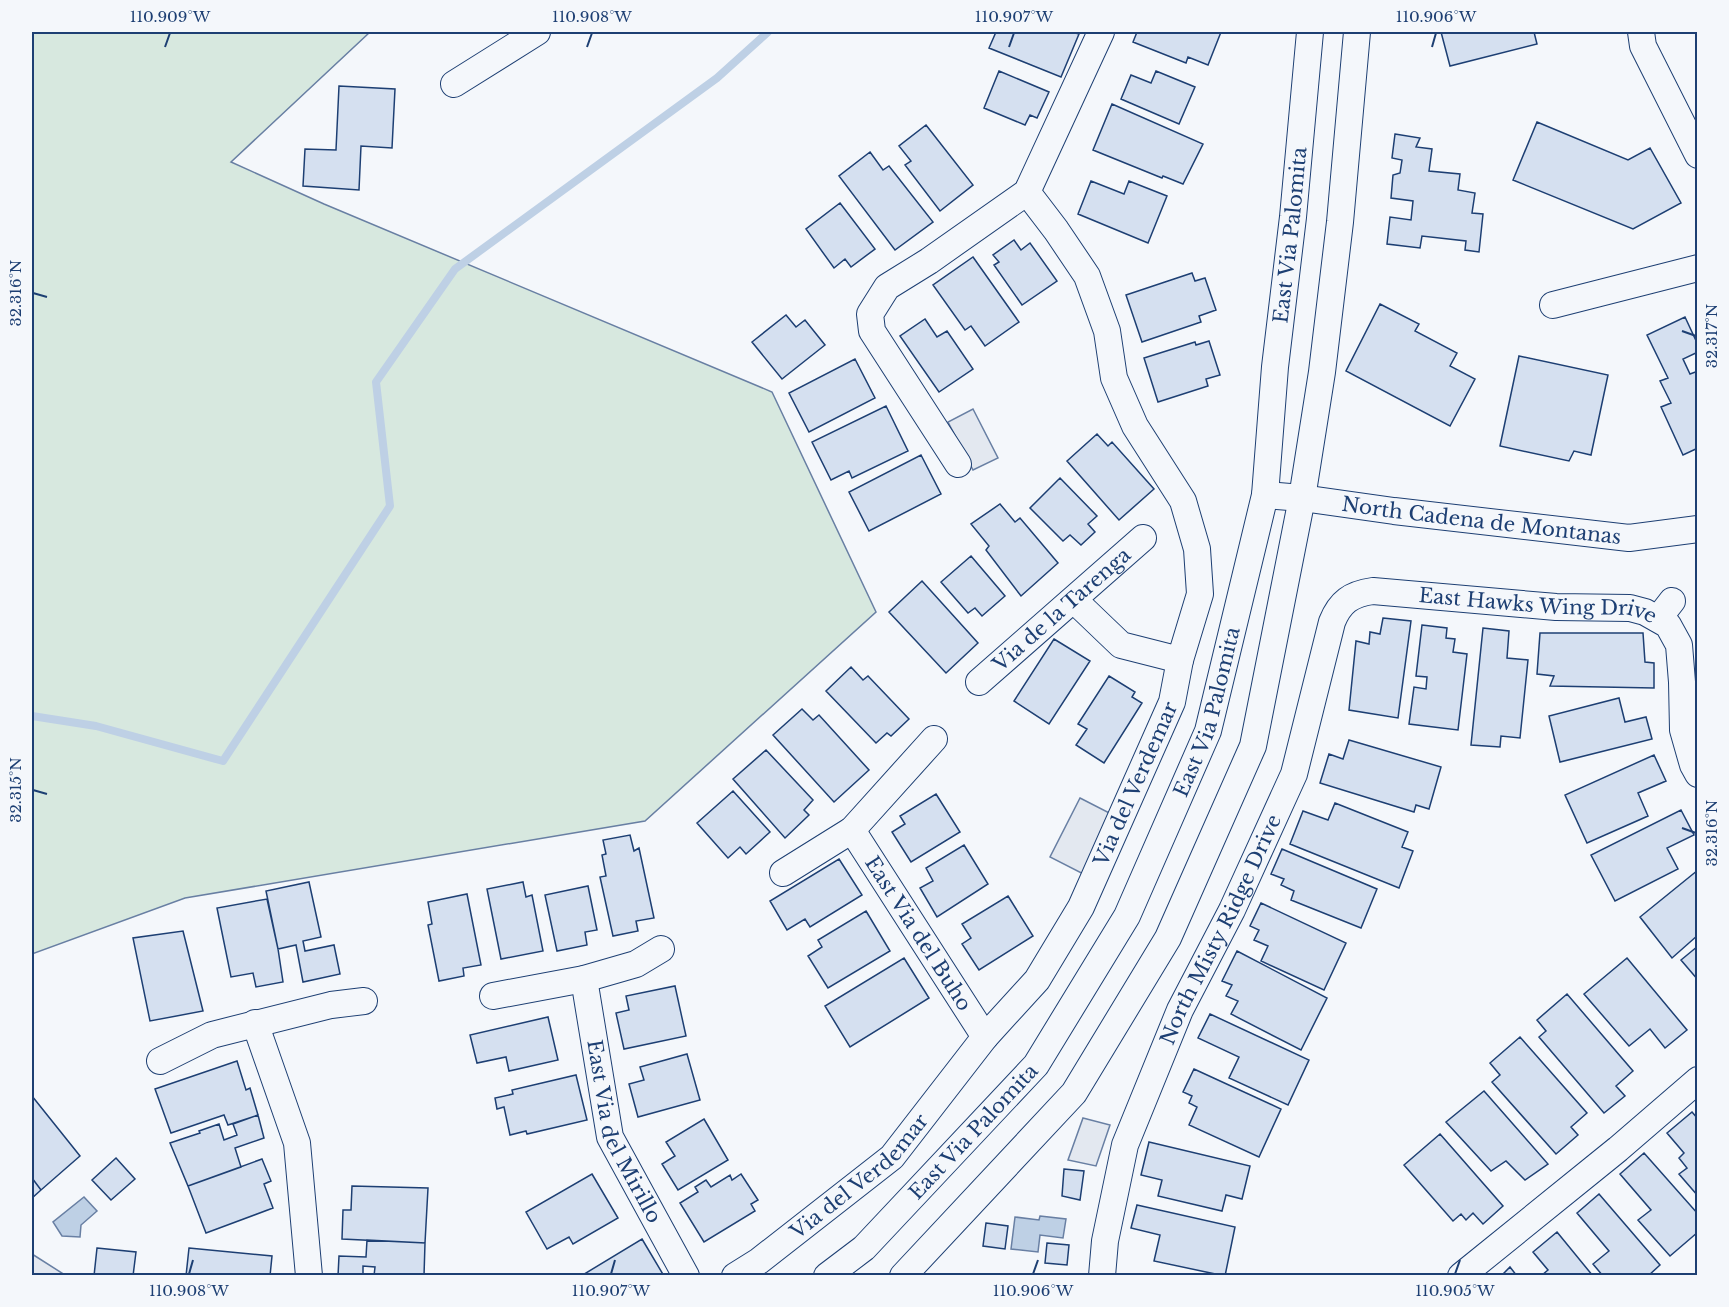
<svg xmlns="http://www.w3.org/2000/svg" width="1729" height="1307" font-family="'Libre Baskerville',serif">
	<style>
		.green { fill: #d7e8df; stroke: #687fa3; stroke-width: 1.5 }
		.parking { fill: #e3e8f0; stroke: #687fa3; stroke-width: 1.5 }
		.water { fill: #bed0e5; stroke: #687fa3; stroke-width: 1.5 }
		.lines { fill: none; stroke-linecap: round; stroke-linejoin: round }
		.stream { stroke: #bed0e5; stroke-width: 8 }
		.building { fill: #d5e0f0; stroke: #1d3f73; stroke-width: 1.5 }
		.street-casing { stroke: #1d3f73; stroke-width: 28 }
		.street { stroke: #f4f7fb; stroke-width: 26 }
		.ticks { fill: none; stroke: #1d3f73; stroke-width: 2 }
		.labels { text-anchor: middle; stroke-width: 4.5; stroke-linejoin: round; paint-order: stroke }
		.street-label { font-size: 20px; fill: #1d3f73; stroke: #f4f7fb }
		.neatline { fill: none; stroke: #1d3f73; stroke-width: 2 }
		.ticks-label { font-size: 15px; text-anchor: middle; fill: #1d3f73 }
	</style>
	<rect width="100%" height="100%" fill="#f4f7fb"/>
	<path class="green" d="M32 32H370L231 162 324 204 772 392 876 612 645 821 185 898 32 954Z"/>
	<path class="parking" d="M973 409 998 458 973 470 948 422Z
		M1080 798 1129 823 1099 882 1050 857Z
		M1083 1118 1110 1125 1096 1166 1068 1160Z
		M32 1254 65 1275H32Z"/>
	<path class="water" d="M84 1197 97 1211 81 1225 80 1237 62 1236 53 1222Z
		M1040 1216 1066 1219 1063 1238 1040 1235 1038 1252 1011 1249 1015 1217 1039 1220Z"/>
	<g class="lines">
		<path class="stream" d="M32 716 96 726 223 761 390 506 376 382 455 269 717 78 768 32"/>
	</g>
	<path class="building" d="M996 32H1072L1079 34 1061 77 989 48Z
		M1137 32H1221L1208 65 1188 57 1186 63 1133 42Z
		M1441 32H1534L1537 44 1450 66Z
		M999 71 1049 92 1037 118 1030 115 1025 125 984 108Z
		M1156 71 1195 87 1179 124 1121 99 1131 75 1151 83Z
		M339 86 395 89 392 148 361 146 359 190 303 186 305 149 336 150Z
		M1112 104 1203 144 1183 184 1163 176 1162 178 1093 150Z
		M1537 122 1628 160 1650 148 1681 203 1633 229 1513 180Z
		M926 125 973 185 940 211 905 165 911 161 899 146Z
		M1395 134 1420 138 1416 147 1432 149 1429 171 1460 174 1458 190 1475 193 1472 213 1483 214 1479 252 1465 250 1466 241 1422 236 1420 248 1387 244 1390 217 1411 220 1413 201 1391 198 1393 175 1400 173 1402 160 1392 158Z
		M870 152 883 170 889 166 933 222 895 250 839 176Z
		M1091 181 1124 194 1129 181 1167 196 1148 243 1078 214Z
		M840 203 875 249 851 267 845 259 834 268 806 229Z
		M1014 240 1021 250 1030 243 1057 281 1022 305 994 265 999 262 993 255Z
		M973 257 1019 322 985 346 971 326 965 330 933 285Z
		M1192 273 1195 281 1205 278 1216 310 1199 316 1201 322 1142 342 1126 295Z
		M1380 304 1419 324 1415 331 1457 353 1450 366 1475 379 1450 426 1346 371Z
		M786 315 796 327 805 320 825 345 782 379 752 342Z
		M1685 317 1698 345V352L1683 359 1690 374 1698 371V448L1683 455 1661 407 1671 403 1660 381 1668 378 1647 335Z
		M925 319 937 337 947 331 973 369 939 392 900 336Z
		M1209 341 1220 375 1206 379 1208 386 1158 402 1144 358 1195 342 1196 345Z
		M1519 356 1608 375 1591 455 1574 451 1569 461 1500 446Z
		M855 359 875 398 809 432 789 393Z
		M886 406 908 451 852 478 849 471 831 480 812 442Z
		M1097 434 1108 446 1112 442 1154 489 1119 520 1067 461Z
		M921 455 941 494 869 531 849 492Z
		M1060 478 1097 516 1088 524 1095 532 1081 545 1070 535 1063 541 1030 508Z
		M1000 504 1015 522 1020 518 1058 563 1021 596 986 550 989 546 971 524Z
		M971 556 1005 596 982 616 975 608 968 613 941 582Z
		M922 581 978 643 946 673 889 612Z
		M1383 618 1411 621 1398 718 1349 710 1356 641 1369 644 1370 632 1380 634Z
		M1422 625 1447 628 1446 638 1455 639 1453 652 1467 654 1458 730 1409 724 1414 687 1426 689 1427 677 1416 676Z
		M1483 628 1509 631 1507 658 1528 660 1520 738 1501 736 1500 747 1471 745Z
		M1540 633H1643L1645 662 1654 663V688L1550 686 1554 676 1537 674Z
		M1054 639 1090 661 1049 724 1014 701Z
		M851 667 863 680 868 676 909 719 891 736 887 733 876 743 826 691Z
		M1109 676 1135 692 1132 697 1142 703 1104 763 1076 745 1087 729 1078 724Z
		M1619 698 1625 722 1646 717 1652 739 1560 762 1549 716Z
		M802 709 813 720 819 715 869 770 834 802 773 735Z
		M1349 740 1441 767 1429 809 1416 805 1414 812 1320 783 1329 754 1343 759Z
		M766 750 813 800 804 810 809 815 785 838 733 779Z
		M1654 755 1666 781 1638 793 1648 816 1587 843 1565 795Z
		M733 791 770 832 746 854 740 847 728 858 697 823Z
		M936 794 960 832 911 862 892 832 905 824 900 816Z
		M1335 803 1408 832 1402 847 1413 851 1399 888 1290 844 1303 811 1328 820Z
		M1681 810 1694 835 1667 848 1678 869 1615 901 1591 855Z
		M630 835 634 851 639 848 654 918 636 921 638 931 613 936 600 877 606 876 602 855 606 854 603 840Z
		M964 845 988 884 937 917 920 888 933 881 926 868Z
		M1282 849 1377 889 1361 928 1291 900 1294 891 1281 885 1284 879 1271 874Z
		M839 859 862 895 810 927 805 919 787 930 770 901Z
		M1698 870V935L1672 958 1640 917Z
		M309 882 321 937 303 941 305 951 334 945 340 974 303 982 296 945 278 949 266 891Z
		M523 882 526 897 532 895 543 951 501 959 487 889Z
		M588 886 597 930 585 932 587 945 557 951 545 895Z
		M467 894 481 965 463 968 464 976 439 981 428 925 432 924 428 902Z
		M1008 896 1033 936 979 970 962 944 971 938 962 924Z
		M267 899 278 949 283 982 256 987 253 973 231 977 217 908Z
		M1261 903 1346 943 1324 990 1261 961 1268 946 1254 940 1259 930 1250 926Z
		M866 911 890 951 828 988 808 956 822 947 818 940Z
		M183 931 203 1011 150 1021 133 938Z
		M1698 946V980L1681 960Z
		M1237 951 1327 998 1301 1050 1231 1014 1238 1001 1226 996 1232 985 1222 981Z
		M904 958 929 998 850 1047 825 1006Z
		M1627 958 1687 1030 1665 1048 1650 1029 1629 1046 1584 994Z
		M675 986 686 1036 624 1049 616 1013 629 1010 626 996Z
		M1567 994 1633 1071 1616 1086 1625 1096 1604 1113 1539 1037 1546 1031 1537 1020Z
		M1210 1014 1309 1060 1288 1105 1229 1078 1239 1057 1198 1038Z
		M548 1017 558 1060 509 1071 506 1057 477 1063 470 1035Z
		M1520 1037 1587 1113 1571 1127 1578 1135 1556 1154 1492 1082 1500 1075 1490 1063Z
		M687 1054 700 1100 638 1117 629 1084 644 1080 640 1067Z
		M237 1061 246 1090 250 1088 258 1115 228 1125 224 1115 171 1133 155 1089Z
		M1194 1069 1281 1109 1259 1157 1189 1125 1197 1107 1189 1103 1192 1096 1183 1092Z
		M576 1075 587 1120 527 1134 526 1131 510 1135 504 1107 497 1109 495 1098 513 1094 512 1090Z
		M1484 1091 1548 1164 1525 1180 1506 1161 1491 1171 1446 1122Z
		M32 1096 80 1156 41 1190 32 1178Z
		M1692 1112 1698 1119V1196L1679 1174 1687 1168 1679 1158 1684 1153 1667 1133Z
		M258 1115 264 1138 235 1148 241 1167 188 1186 170 1143 200 1133 199 1131 219 1124 224 1140 237 1135 233 1124Z
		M704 1119 728 1160 678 1190 662 1164 675 1156 666 1142Z
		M1440 1134 1503 1206 1483 1224 1473 1213 1466 1220 1461 1214 1453 1221 1404 1165Z
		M1149 1142 1250 1166 1242 1199 1226 1195 1222 1211 1158 1196 1162 1180 1141 1175Z
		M1644 1153 1698 1214V1232L1670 1256 1638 1220 1651 1210 1620 1174Z
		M116 1158 135 1179 111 1200 92 1180Z
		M262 1159 271 1181 264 1184 273 1208 206 1233 188 1186Z
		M1064 1169 1084 1171 1080 1200 1062 1196Z
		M592 1174 618 1218 573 1244 569 1237 547 1249 526 1212Z
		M741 1174 758 1200 751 1204 755 1211 704 1242 680 1203 698 1192 695 1187 706 1180 711 1187 730 1175 732 1180Z
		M32 1178 41 1190 32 1198Z
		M352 1186 428 1188 425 1243 342 1239 343 1210H351Z
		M1599 1194 1660 1265 1648 1276H1603L1593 1264 1609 1251 1577 1213Z
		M1137 1205 1235 1227 1225 1276 1154 1261 1160 1235 1131 1228Z
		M986 1223 1008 1226 1005 1249 983 1246Z
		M1557 1232 1593 1276H1541L1548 1270 1533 1252Z
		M642 1239 664 1276H581Z
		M367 1240 425 1243 424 1276H374L375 1267 363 1266V1276H338L339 1256 366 1257Z
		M1047 1243 1069 1245 1067 1265 1045 1263Z
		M97 1248 136 1252 133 1276H94Z
		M189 1248 272 1256 270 1276H186Z
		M1510 1267 1517 1276H1501Z"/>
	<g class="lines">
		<g class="street-casing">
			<g id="street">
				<path d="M1641 32 1643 46 1698 155"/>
				<path d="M454 84 537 32"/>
				<path d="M1553 305 1698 268"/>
				<path d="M958 464 872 331 870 314 887 287 929 261 1027 192 1101 32"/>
				<path id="s1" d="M1265 495 1302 498 1394 511 1629 538 1698 529"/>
				<path d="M1074 600 1121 645 1180 660"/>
				<path d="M1658 619 1672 601"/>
				<path id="s2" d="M979 682 1143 538"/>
				<path id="s3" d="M852 830 985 1037"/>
				<path d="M783 873 852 830 934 739"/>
				<path id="s4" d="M584 979 610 1137 686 1276"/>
				<path d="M493 996 584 979 636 964 661 949"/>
				<path d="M255 1023 297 1143 309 1276"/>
				<path d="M160 1061 212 1035 331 1005 364 1001"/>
				<path id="s5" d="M735 1276 759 1261 892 1157 985 1037 1037 980 1081 907 1172 702 1180 660 1200 594 1197 549 1183 501 1135 426 1114 378 1107 331 1087 276 1056 230 1027 192"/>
				<path id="s6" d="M827 1276 864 1248 1036 1065 1127 916 1208 731 1265 495 1275 367 1293 217 1310 32"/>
				<path d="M903 1276 1074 1093 1168 938 1253 746 1302 498 1322 372 1340 222 1357 32"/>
				<path id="s7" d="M1102 1276 1105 1241 1125 1145 1180 1010 1232 910 1294 774 1332 622C1340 602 1351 594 1373 591L1556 607 1630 608 1645 612 1668 625 1679 645 1682 682 1683 730 1693 765 1698 774"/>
				<path d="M1461 1276 1618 1149 1698 1080"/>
			</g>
		</g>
		<use href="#street" class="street"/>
	</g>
	<path class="ticks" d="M165 47 170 33M587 47 592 33M1009 47 1014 33M1432 47 1436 33M33 293 47 297M1682 331 1696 336M33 790 47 794M1682 828 1696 833M189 1274 193 1260M611 1274 615 1260M1033 1274 1038 1260M1455 1274 1460 1260"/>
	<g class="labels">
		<g class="street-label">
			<text dy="7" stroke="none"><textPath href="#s6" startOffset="1178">East Via Palomita</textPath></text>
			<text dy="7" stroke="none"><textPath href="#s1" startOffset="218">North Cadena de Montanas</textPath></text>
			<text dy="7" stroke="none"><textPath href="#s7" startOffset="918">East Hawks Wing Drive</textPath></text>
			<text dy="7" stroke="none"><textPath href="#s2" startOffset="110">Via de la Tarenga</textPath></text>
			<text dy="7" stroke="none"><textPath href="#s6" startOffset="692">East Via Palomita</textPath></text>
			<text dy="7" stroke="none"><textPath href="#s5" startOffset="646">Via del Verdemar</textPath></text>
			<text dy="7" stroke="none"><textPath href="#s7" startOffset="369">North Misty Ridge Drive</textPath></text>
			<text dy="7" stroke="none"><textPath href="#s3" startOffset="123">East Via del Buho</textPath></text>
			<text dy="7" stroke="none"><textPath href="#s4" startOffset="159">East Via del Mirillo</textPath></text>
			<text dy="7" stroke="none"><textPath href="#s6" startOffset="206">East Via Palomita</textPath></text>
			<text dy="7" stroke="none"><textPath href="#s5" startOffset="160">Via del Verdemar</textPath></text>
		</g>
	</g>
	<rect width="1729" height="1307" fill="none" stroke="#f4f7fb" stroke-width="66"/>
	<rect x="33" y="33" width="1663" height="1241" class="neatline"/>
	<g class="ticks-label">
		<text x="170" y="22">110.909°W</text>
		<text x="592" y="22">110.908°W</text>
		<text x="1014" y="22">110.907°W</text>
		<text x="1436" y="22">110.906°W</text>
		<text transform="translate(16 293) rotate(-90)" y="5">32.316°N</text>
		<text transform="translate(1712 336) rotate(-90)" y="5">32.317°N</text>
		<text transform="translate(16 790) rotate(-90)" y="5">32.315°N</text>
		<text transform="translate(1712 833) rotate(-90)" y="5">32.316°N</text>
		<text x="189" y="1296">110.908°W</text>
		<text x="611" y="1296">110.907°W</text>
		<text x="1033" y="1296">110.906°W</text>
		<text x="1455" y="1296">110.905°W</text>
	</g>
</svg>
